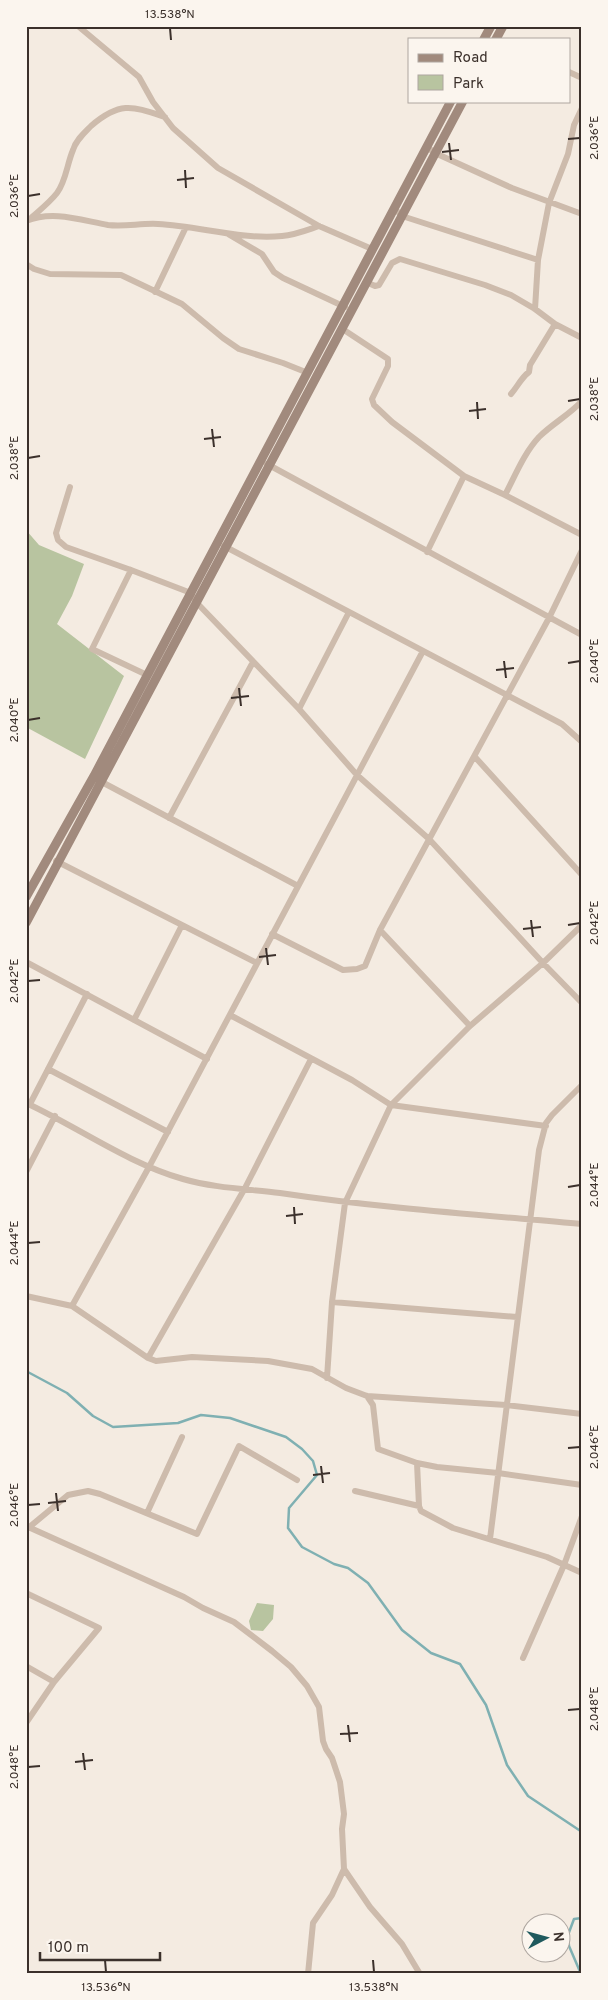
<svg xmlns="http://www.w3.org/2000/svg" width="608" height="2000" font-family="Overpass,sans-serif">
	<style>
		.green { fill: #b8c4a0 }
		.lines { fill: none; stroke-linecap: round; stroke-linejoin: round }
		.stream { stroke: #7fb0b2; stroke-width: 2.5 }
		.minor { stroke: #cdbbac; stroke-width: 6 }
		.secondary { stroke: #a18a7d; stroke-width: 9 }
		.ticks { fill: none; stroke: #3b302b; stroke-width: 2 }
		.neatline { fill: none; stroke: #3b302b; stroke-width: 2 }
		.ticks-label { font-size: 12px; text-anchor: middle; fill: #3b302b }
	</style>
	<rect width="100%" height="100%" fill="#f4ebe1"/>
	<path class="green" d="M26 530 39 545 84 564 72 596 57 624 124 676 85 759 26 727Z
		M257 1603 274 1605 273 1619 263 1631 251 1630 249 1621Z"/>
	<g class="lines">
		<path class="stream" d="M26 1371 67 1393 93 1416 113 1427 178 1423 201 1415 230 1418 286 1437 302 1449 313 1461 317 1475 289 1508 288 1528 302 1547 334 1564 348 1568 368 1583 402 1630 431 1653 460 1664 486 1705 507 1765 528 1796 582 1832
			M581 1974 569 1946 568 1935 574 1919 582 1918"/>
		<path class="minor" d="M78 26 139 77 153 102 173 128 218 168 319 226 372 249
			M569 72 582 78
			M427 147 435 153 512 188 582 214
			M395 209 402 216 538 260
			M32 217C40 210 50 202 57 193 66 181 67 164 73 150 76 140 84 133 91 126 120 101 132 106 165 117
			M26 221C53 210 80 220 108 225 125 227 141 223 158 224 199 226 241 240 282 236 295 235 307 230 319 226
			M228 234 262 254 274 272 283 278 345 307
			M26 264 34 269 50 274 121 275 182 304 223 338 239 349 283 363 308 373
			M366 282 375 286 379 285 392 263 400 259 485 285 511 295 535 309 555 324 582 338
			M155 292 186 227
			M535 309 538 260 549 203 568 154 574 125 582 108
			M341 328 388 359V366L372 399 374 405 392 422 464 476 505 495 582 535
			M511 394C518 386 521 378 529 372L530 365 555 324
			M267 464 582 635
			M70 487 56 533 58 540 66 547 131 570 191 593 197 603 299 709 357 775 429 839 543 963 582 1003
			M505 495C515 476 524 453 539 437 552 424 569 415 582 401
			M224 546 562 724 582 742
			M427 552 464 476
			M131 570 92 649 147 675
			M299 709 349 612
			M475 757 582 875
			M98 780 298 886
			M169 818 253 662
			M56 861 257 963
			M380 930 470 1026
			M272 934 343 970 357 969 365 966 380 930 549 618 582 550
			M26 962 207 1059
			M230 1015 352 1080 391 1105 546 1126
			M134 1020 182 925
			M48 1069 168 1132
			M26 1103C78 1127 127 1163 183 1179 214 1188 248 1189 280 1193 380 1208 481 1215 582 1224
			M30 1104 87 994
			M26 1172 55 1116
			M26 1296 72 1306 149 1167 423 651
			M332 1302 517 1317
			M72 1306 148 1358 156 1361 192 1357 268 1361 312 1369 346 1388 367 1396 506 1405 582 1414
			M148 1358 245 1188 311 1059
			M327 1378 332 1302 345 1203 391 1105 470 1026 543 963 582 925
			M367 1396 373 1405 378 1449 417 1463 437 1467 498 1473 582 1485
			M417 1463 419 1506 421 1511 453 1528 547 1557 582 1573
			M355 1491 419 1506
			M147 1513 182 1437
			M26 1526 184 1597 203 1608 234 1622 272 1651 291 1667 307 1686 319 1707 323 1741 326 1749 332 1758 340 1782 344 1814 342 1829 344 1869 332 1895 313 1923 308 1974
			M27 1529 68 1495 88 1491 100 1494 197 1534 239 1446 297 1480
			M490 1539 539 1150 546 1123 552 1115 582 1085
			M26 1593 99 1628 54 1682 26 1723
			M523 1658 564 1565 582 1516
			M26 1666 54 1682
			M344 1869 370 1907 402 1944 420 1974"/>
		<path class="secondary" d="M484 39 491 26
			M496 39 503 26
			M26 897 94 776 451 101
			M26 923 463 101"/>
	</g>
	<path class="ticks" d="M170 28 171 40M568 139 580 138M449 143 451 160M442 152 459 150M185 170 186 188M177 180 194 178M28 196 40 194M568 401 580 399M477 402 478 419M469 411 486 409M212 429 214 447M204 439 221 437M28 458 40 456M504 661 506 678M568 663 580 661M496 670 514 668M239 688 241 706M231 698 249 696M28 720 40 718M531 920 533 937M568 925 580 923M523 929 541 927M266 948 268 965M259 957 276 955M28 981 40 980M568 1187 580 1185M294 1207 295 1224M286 1216 303 1214M28 1243 40 1242M568 1448 580 1447M321 1466 323 1483M313 1475 330 1473M56 1493 58 1511M48 1503 66 1501M28 1505 40 1504M568 1710 580 1709M348 1725 350 1742M340 1734 358 1733M83 1753 85 1770M75 1762 93 1760M28 1767 40 1766M105 1960 106 1972M373 1960 374 1972"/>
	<rect width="608" height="2000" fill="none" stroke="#fbf5ee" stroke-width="55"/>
	<rect x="408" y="38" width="162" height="65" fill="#fbf5ee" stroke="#aea6a0"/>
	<rect x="418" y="54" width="25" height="8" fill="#a18a7d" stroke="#aea6a0"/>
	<text x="453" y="62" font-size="15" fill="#3b302b">Road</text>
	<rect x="418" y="75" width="25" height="15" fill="#b8c4a0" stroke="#aea6a0"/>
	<text x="453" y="88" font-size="15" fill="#3b302b">Park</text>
	<g transform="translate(546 1938) rotate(84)"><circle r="24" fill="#fbf5ee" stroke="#aea6a0"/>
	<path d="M0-4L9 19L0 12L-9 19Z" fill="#1f5a5e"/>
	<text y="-8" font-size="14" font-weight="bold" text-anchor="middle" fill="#3b302b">N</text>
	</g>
	<path d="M40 1952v8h120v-8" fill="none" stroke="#3b302b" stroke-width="2.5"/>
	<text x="48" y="1952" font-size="15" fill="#3b302b" stroke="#fbf5ee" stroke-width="4" paint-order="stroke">100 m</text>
	<rect x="28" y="28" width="552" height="1944" class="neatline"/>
	<g class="ticks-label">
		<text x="170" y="18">13.538°N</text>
		<text transform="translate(594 138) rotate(-90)" y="4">2.036°E</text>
		<text transform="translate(14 196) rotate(-90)" y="4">2.036°E</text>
		<text transform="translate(594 399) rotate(-90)" y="4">2.038°E</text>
		<text transform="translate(14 458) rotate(-90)" y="4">2.038°E</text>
		<text transform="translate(594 661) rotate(-90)" y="4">2.040°E</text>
		<text transform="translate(14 720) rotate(-90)" y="4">2.040°E</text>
		<text transform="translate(594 923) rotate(-90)" y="4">2.042°E</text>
		<text transform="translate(14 981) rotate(-90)" y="4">2.042°E</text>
		<text transform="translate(594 1185) rotate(-90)" y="4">2.044°E</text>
		<text transform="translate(14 1243) rotate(-90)" y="4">2.044°E</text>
		<text transform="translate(594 1447) rotate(-90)" y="4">2.046°E</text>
		<text transform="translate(14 1505) rotate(-90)" y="4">2.046°E</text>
		<text transform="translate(594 1709) rotate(-90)" y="4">2.048°E</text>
		<text transform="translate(14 1767) rotate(-90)" y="4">2.048°E</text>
		<text x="106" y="1991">13.536°N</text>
		<text x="374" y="1991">13.538°N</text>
	</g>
</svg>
